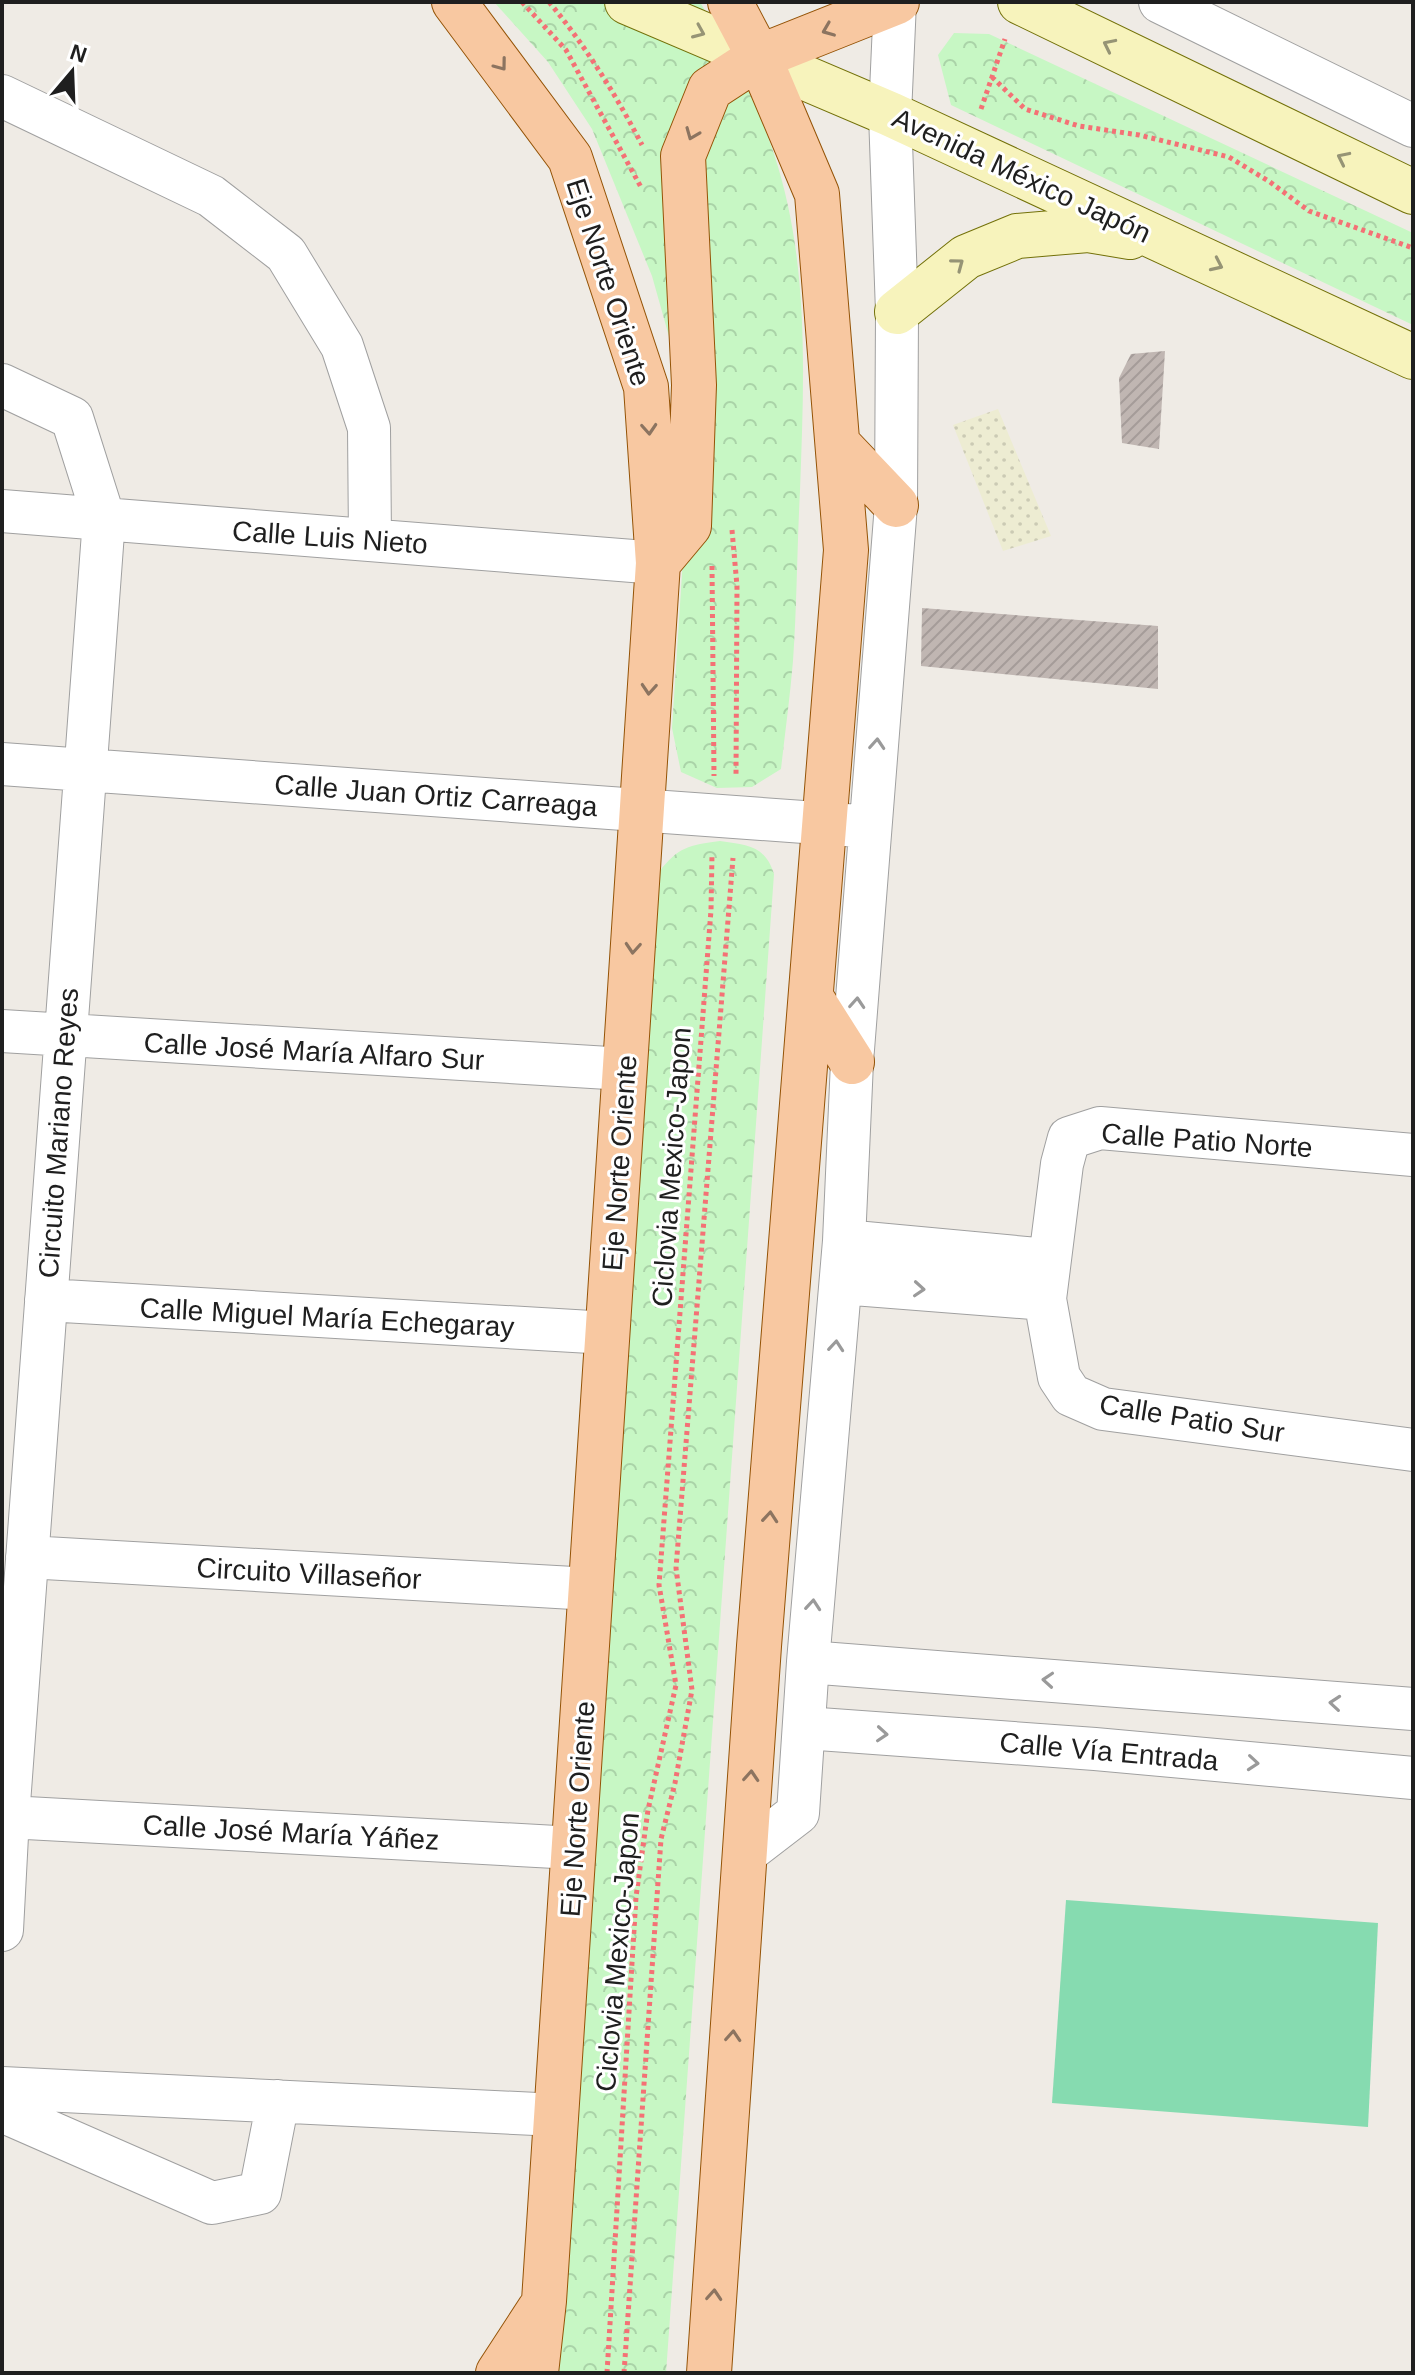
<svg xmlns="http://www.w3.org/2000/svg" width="1415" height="2375" font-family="Arial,sans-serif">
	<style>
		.farmland { fill: url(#farmland-dots) }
		.park { fill: url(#park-crowns) }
		.pitch { fill: #86dbb0 }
		.building { fill: url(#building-hatch) }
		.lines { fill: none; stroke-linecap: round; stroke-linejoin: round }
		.street-casing { stroke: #a0a0a0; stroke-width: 44 }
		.secondary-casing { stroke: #737109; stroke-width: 46 }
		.primary-casing { stroke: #945306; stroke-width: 46 }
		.path { stroke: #f47175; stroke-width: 5; stroke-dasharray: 4 4; stroke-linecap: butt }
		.street { stroke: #fff; stroke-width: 42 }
		.secondary { stroke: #f7f3bc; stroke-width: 44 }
		.primary { stroke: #f8c8a1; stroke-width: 44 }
		.oneway { stroke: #8c7460 }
		.oneway2 { stroke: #969475 }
		.oneway3 { stroke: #9a9a9a }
		.labels { text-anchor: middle; stroke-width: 6; stroke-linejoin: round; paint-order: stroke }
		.street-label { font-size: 28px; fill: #1f1f1f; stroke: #fff }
	</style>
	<defs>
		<pattern id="farmland-dots" width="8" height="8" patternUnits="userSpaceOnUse" patternTransform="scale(2)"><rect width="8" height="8" fill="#edecd2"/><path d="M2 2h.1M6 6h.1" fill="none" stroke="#cbcab4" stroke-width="1.8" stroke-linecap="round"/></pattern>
		<pattern id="park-crowns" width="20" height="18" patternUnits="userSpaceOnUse" patternTransform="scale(2)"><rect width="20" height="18" fill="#c7f7c4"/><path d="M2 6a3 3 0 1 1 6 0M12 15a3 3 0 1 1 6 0" fill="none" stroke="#aad3a8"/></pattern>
		<pattern id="building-hatch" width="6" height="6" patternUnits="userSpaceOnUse" patternTransform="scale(2)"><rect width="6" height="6" fill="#c0b6b2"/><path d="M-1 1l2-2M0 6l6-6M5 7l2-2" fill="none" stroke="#a59c99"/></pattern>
	</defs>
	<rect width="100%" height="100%" fill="#efebe5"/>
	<path class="farmland" d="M998 409 1051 536 1003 551 953 425Z"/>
	<path class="park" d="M494 2H700C729 50 757 101 774 154 810 263 804 378 800 491 797 548 797 604 793 661 790 697 785 733 781 769L752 787 717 788 681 772 672 728 683 558 677 365 652 276 592 129 548 62Z
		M954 33 989 34 1413 233V325L951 105 938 55Z
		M720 841C747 845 765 845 774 874L666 2373H557L659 872C678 847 689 845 720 841Z"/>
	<path class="pitch" d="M1066 1900 1378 1923 1368 2127 1052 2103Z"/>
	<path class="building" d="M1165 351 1159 449 1122 443 1119 378 1131 354Z
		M922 608 1158 626V689L921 666Z"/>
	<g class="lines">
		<g class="street-casing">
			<path id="street" d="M1160 2 1413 126
				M2 96 211 196 286 254 342 346 369 428 370 540
				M2 385 72 418 104 519 8 1817 2 1930
				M2 511 658 563
				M2 764 859 826
				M2 1031 625 1069
				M1413 1155 1100 1128 1069 1138 1062 1164 1045 1299 1059 1377 1071 1395 1103 1409 1413 1450
				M844 1241 1048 1260
				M841 1283 1045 1299
				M46 1300 608 1333
				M27 1557 591 1589
				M808 1662 1413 1709
				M805 1728 1095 1749 1413 1778
				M8 1817 574 1848
				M746 1853 798 1813 808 1662 844 1241 852 1062 896 505 897 312 890 114 895 2
				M2 2088 557 2115
				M2 2111 212 2203 260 2193 278 2101"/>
		</g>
		<g class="secondary-casing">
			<path id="secondary" d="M627 2 890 114 1413 357
				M1020 2 1413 192
				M897 312 966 257 1017 236 1088 230 1130 237"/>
		</g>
		<g class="primary-casing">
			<path id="primary" d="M454 2 570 158 646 387 658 563 544 2301 536 2373
				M838 444 896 505
				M658 563 689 526 694 385 683 156 710 89 759 57 897 2
				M812 999 852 1062
				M498 2373 539 2310
				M709 2373 759 1646 846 550 817 194 759 57 730 2"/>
		</g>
		<path class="path" d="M522 2 566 50 642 189
			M549 2C585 45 616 95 642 145
			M992 77 1025 109 1079 126 1139 135 1229 157 1270 182 1309 211 1413 248
			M981 109 1005 39
			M732 530 737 586 736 776
			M712 566 714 776
			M607 2373 636 1897 648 1810 676 1685 659 1585 711 910 712 854
			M624 2373 661 1839 675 1783 692 1690 676 1568 733 858"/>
		<use href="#street" class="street"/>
		<use href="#secondary" class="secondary"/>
		<use href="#primary" class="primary"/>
	</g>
	<defs><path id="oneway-chevron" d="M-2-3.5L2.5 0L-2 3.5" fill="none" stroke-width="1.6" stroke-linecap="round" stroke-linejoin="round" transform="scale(2)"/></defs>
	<g class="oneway">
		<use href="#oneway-chevron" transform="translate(828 30) rotate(158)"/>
		<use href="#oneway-chevron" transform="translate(501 65) rotate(53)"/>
		<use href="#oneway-chevron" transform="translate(692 134) rotate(112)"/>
		<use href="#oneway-chevron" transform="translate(649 429) rotate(86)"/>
		<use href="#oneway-chevron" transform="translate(649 689) rotate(94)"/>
		<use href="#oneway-chevron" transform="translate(633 948) rotate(94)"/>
		<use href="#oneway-chevron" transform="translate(770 1517) rotate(-85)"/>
		<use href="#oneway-chevron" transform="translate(751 1776) rotate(-86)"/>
		<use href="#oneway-chevron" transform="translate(733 2036) rotate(-86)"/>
		<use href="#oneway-chevron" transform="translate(714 2295) rotate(-86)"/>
	</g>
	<g class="oneway2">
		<use href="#oneway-chevron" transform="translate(699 32) rotate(23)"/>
		<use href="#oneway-chevron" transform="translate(1109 45) rotate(-154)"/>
		<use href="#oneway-chevron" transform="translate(1343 158) rotate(-154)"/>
		<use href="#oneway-chevron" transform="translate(958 264) rotate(-37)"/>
		<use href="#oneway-chevron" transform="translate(1217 265) rotate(25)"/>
	</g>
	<g class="oneway3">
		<use href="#oneway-chevron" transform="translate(877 744) rotate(-86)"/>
		<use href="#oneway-chevron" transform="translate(857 1003) rotate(-86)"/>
		<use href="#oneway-chevron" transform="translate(919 1289) rotate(4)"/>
		<use href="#oneway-chevron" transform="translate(836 1346) rotate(-85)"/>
		<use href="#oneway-chevron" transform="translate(813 1605) rotate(-85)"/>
		<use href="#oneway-chevron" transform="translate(1048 1680) rotate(-176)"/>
		<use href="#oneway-chevron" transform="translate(1335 1703) rotate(-175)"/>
		<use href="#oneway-chevron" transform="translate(882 1734) rotate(4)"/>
		<use href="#oneway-chevron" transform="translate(1253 1763) rotate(5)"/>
	</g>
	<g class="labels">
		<g class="street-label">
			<text transform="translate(1022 175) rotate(25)" y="10">Avenida México Japón</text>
			<text transform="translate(609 282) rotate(72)" y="10">Eje Norte Oriente</text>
			<text transform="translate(330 537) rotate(4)" y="10">Calle Luis Nieto</text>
			<text transform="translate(436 795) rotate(4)" y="10">Calle Juan Ortiz Carreaga</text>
			<text transform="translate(314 1051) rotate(3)" y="10">Calle José María Alfaro Sur</text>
			<text transform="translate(58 1133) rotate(-86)" y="10">Circuito Mariano Reyes</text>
			<text transform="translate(1207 1140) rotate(4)" y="10">Calle Patio Norte</text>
			<text transform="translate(619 1163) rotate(-86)" y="10">Eje Norte Oriente</text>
			<text transform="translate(671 1167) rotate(-86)" y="10">Ciclovia Mexico-Japon</text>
			<text transform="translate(327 1317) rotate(3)" y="10">Calle Miguel María Echegaray</text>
			<text transform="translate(1192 1418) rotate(9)" y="10">Calle Patio Sur</text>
			<text transform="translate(309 1573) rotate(3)" y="10">Circuito Villaseñor</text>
			<text transform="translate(1109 1751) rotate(5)" y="10">Calle Vía Entrada</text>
			<text transform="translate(577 1809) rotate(-86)" y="10">Eje Norte Oriente</text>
			<text transform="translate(291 1832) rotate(3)" y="10">Calle José María Yáñez</text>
			<text transform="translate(617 1952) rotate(-85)" y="10">Ciclovia Mexico-Japon</text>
		</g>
	</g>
	<rect width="1415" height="2375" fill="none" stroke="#1f1f1f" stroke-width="8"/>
	<g transform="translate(72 72) rotate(19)" stroke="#ffffff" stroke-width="6" paint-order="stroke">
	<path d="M0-6L14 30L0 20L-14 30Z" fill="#1f1f1f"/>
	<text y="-12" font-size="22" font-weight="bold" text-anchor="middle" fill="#1f1f1f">N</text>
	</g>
</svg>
